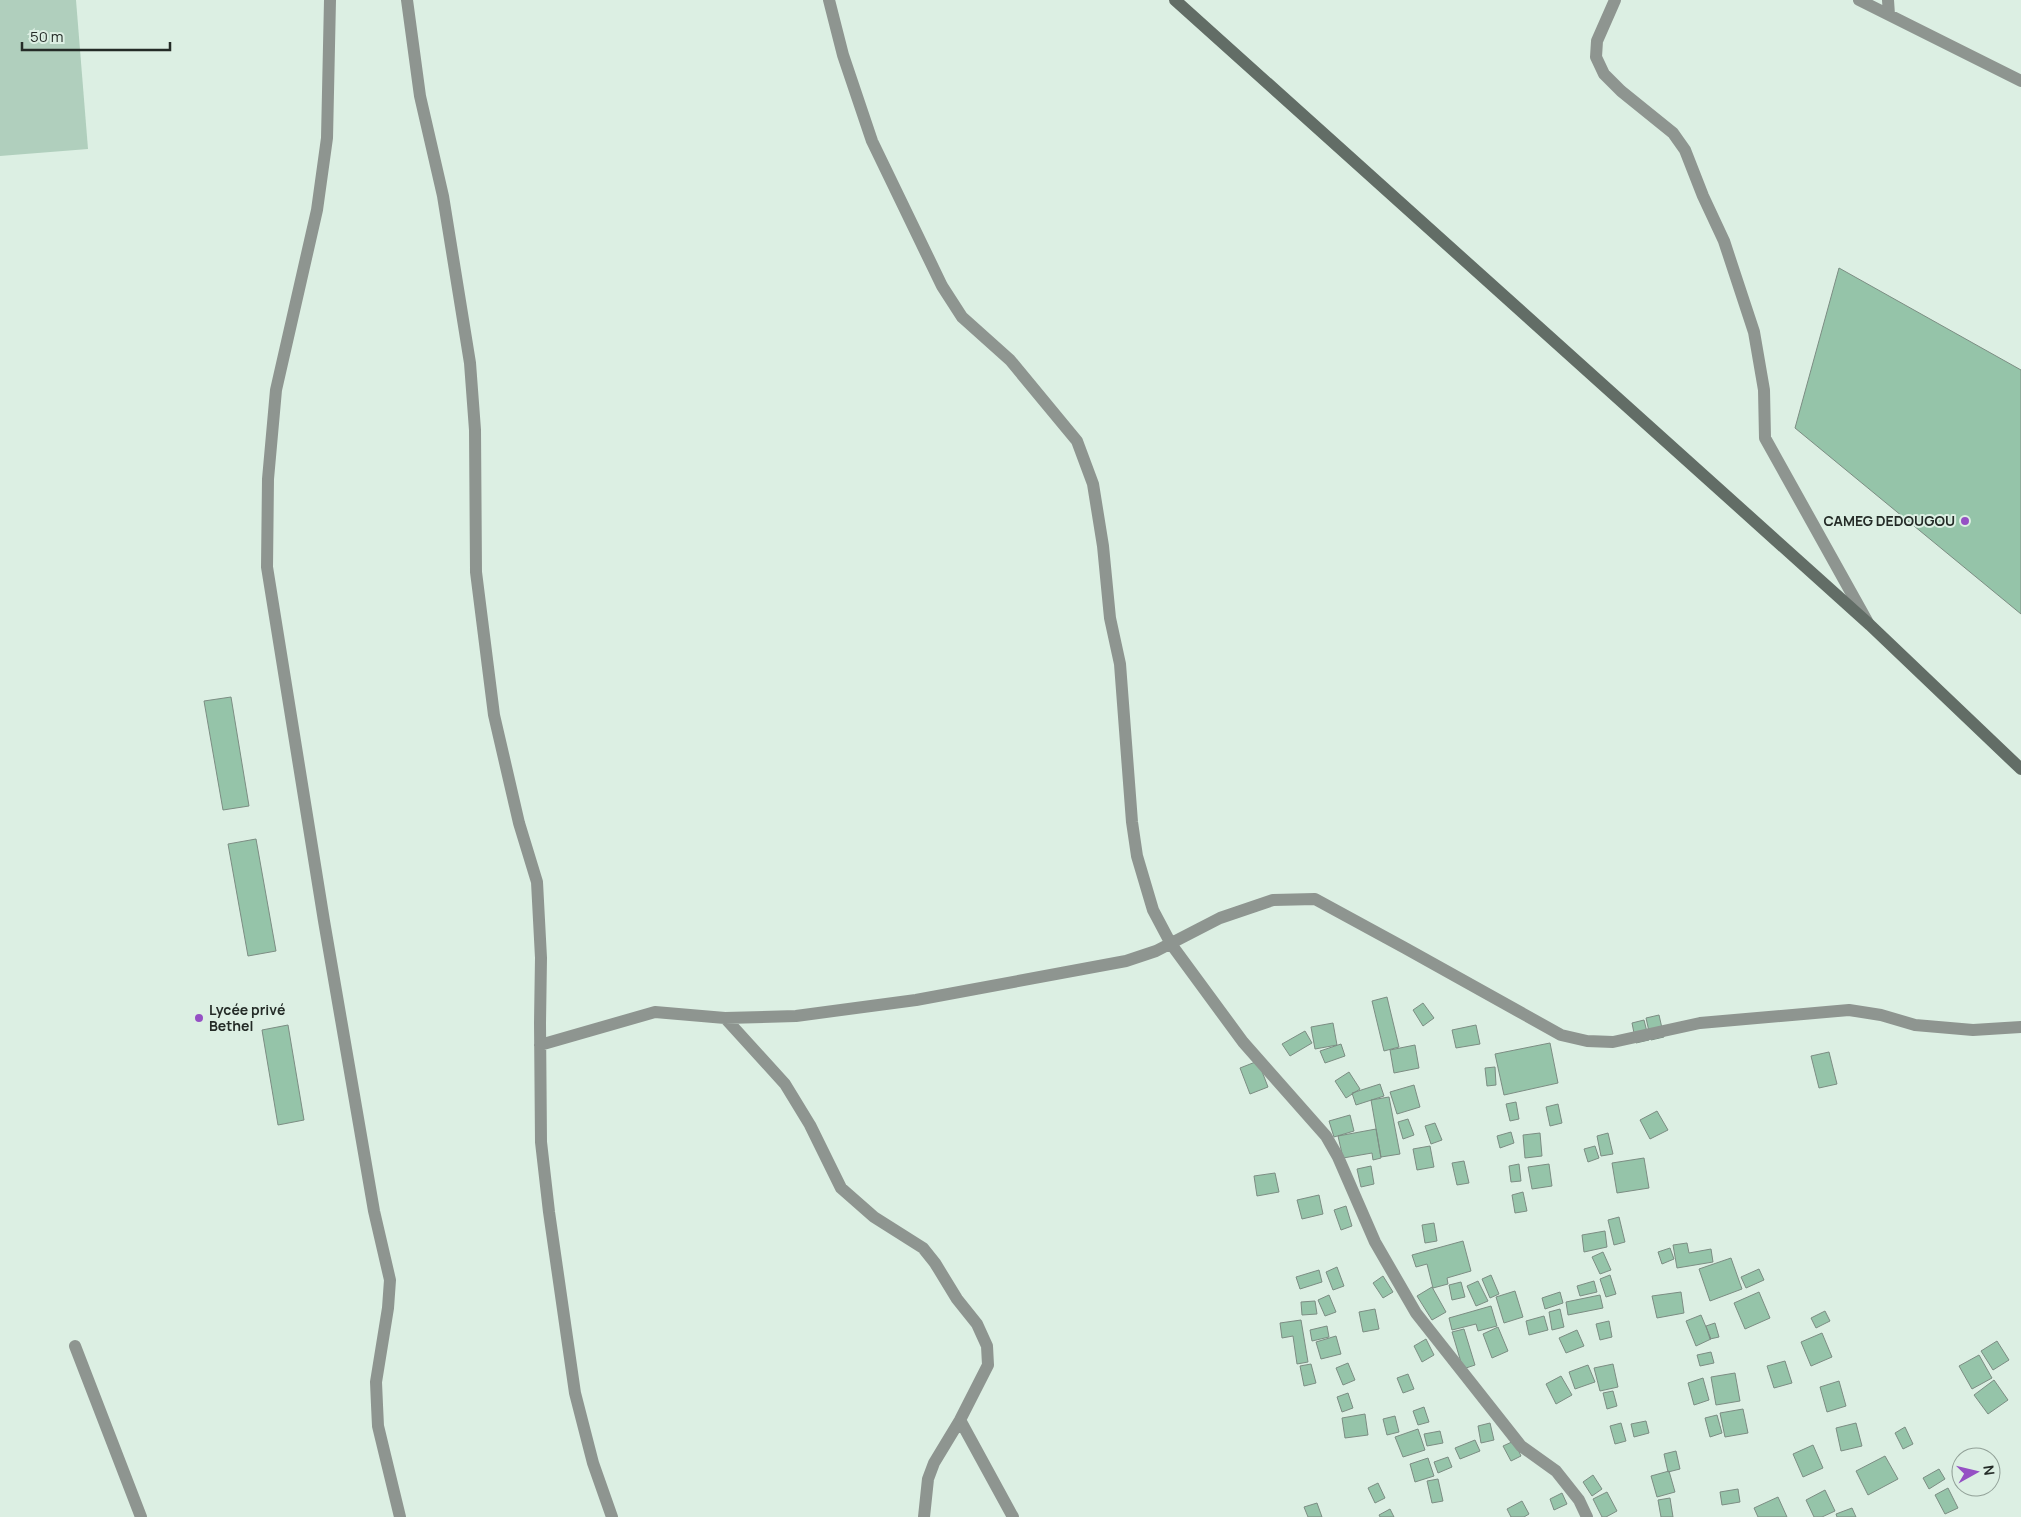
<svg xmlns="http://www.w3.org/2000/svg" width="2021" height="1517" font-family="Manrope,sans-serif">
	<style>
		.green { fill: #b0cfbd }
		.building { fill: #95c4a9; stroke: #7c8d83 }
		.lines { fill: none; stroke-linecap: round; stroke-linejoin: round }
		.street { stroke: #8e9590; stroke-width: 12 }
		.secondary { stroke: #626d66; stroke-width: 12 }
		.poi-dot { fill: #9550c4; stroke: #dcefe3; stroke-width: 2 }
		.labels { text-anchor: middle; stroke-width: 4; stroke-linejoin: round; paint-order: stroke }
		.poi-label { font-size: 14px; font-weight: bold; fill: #242b27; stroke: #dcefe3; text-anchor: end }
	</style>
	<rect width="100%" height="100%" fill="#dcefe3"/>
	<path class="green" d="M0 0H76L88 149 0 156Z"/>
	<path class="building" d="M1839 268 2021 370V614L1795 428Z
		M231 697 249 806 223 810 204 701Z
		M256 839 276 951 248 956 228 844Z
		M1387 997 1399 1047 1384 1051 1372 1001Z
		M1423 1003 1434 1018 1423 1026 1413 1010Z
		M1659 1015 1664 1037 1651 1040 1646 1018Z
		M1644 1020 1649 1040 1636 1043 1632 1023Z
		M1333 1023 1337 1045 1315 1049 1311 1027Z
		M288 1025 304 1120 278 1125 262 1030Z
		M1476 1025 1480 1044 1456 1048 1452 1030Z
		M1305 1031 1312 1043 1290 1056 1282 1044Z
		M1550 1043 1558 1083 1504 1095 1495 1054Z
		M1341 1044 1345 1056 1325 1063 1320 1051Z
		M1415 1045 1419 1068 1394 1073 1390 1050Z
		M1829 1052 1837 1084 1819 1088 1811 1056Z
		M1258 1061 1268 1087 1250 1094 1240 1068Z
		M1495 1067 1496 1085 1487 1086 1485 1068Z
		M1349 1072 1360 1089 1346 1098 1335 1081Z
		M1380 1084 1384 1096 1356 1105 1352 1093Z
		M1414 1085 1420 1107 1397 1114 1390 1092Z
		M1389 1097 1400 1154 1381 1157 1371 1100Z
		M1516 1102 1519 1119 1510 1121 1506 1104Z
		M1558 1104 1562 1123 1550 1126 1546 1107Z
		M1657 1111 1668 1130 1650 1139 1640 1120Z
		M1350 1115 1354 1131 1334 1137 1329 1121Z
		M1408 1119 1414 1135 1403 1139 1398 1122Z
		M1435 1123 1442 1140 1431 1144 1425 1126Z
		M1376 1129 1381 1158 1373 1160 1372 1153 1343 1158 1338 1136Z
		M1511 1132 1514 1143 1500 1148 1497 1136Z
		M1540 1133 1542 1156 1525 1158 1523 1135Z
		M1608 1133 1613 1154 1601 1156 1597 1136Z
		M1430 1146 1434 1167 1417 1170 1413 1149Z
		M1595 1146 1599 1158 1588 1162 1584 1149Z
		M1644 1158 1649 1188 1617 1193 1612 1163Z
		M1464 1161 1469 1183 1457 1185 1452 1163Z
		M1519 1164 1521 1181 1511 1182 1509 1166Z
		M1549 1164 1552 1186 1532 1189 1528 1167Z
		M1371 1166 1374 1184 1361 1187 1357 1169Z
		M1275 1173 1279 1192 1257 1196 1254 1176Z
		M1523 1192 1527 1211 1515 1213 1512 1195Z
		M1319 1195 1323 1214 1302 1219 1297 1200Z
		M1346 1206 1352 1226 1341 1230 1334 1210Z
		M1619 1217 1625 1242 1614 1245 1608 1220Z
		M1434 1223 1437 1241 1425 1243 1422 1225Z
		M1605 1231 1607 1247 1584 1252 1582 1235Z
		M1463 1241 1471 1271 1447 1278 1448 1284 1433 1288 1427 1264 1416 1267 1412 1255Z
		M1687 1243 1689 1253 1711 1249 1713 1262 1677 1268 1673 1245Z
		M1670 1248 1674 1259 1662 1264 1658 1252Z
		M1603 1252 1611 1270 1600 1274 1592 1257Z
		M1731 1258 1742 1289 1710 1301 1699 1269Z
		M1337 1267 1344 1286 1333 1290 1326 1272Z
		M1759 1269 1764 1280 1746 1288 1741 1277Z
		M1319 1270 1322 1282 1300 1289 1296 1277Z
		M1491 1275 1499 1294 1490 1298 1482 1279Z
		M1610 1275 1616 1294 1606 1297 1600 1279Z
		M1383 1276 1393 1292 1383 1298 1373 1283Z
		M1478 1281 1488 1301 1476 1306 1467 1286Z
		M1594 1281 1597 1292 1580 1296 1577 1286Z
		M1461 1282 1465 1297 1452 1300 1449 1285Z
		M1432 1287 1446 1312 1432 1320 1417 1296Z
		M1515 1291 1523 1317 1504 1323 1496 1297Z
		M1560 1292 1563 1303 1545 1309 1542 1298Z
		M1681 1292 1684 1313 1657 1318 1652 1296Z
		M1759 1292 1770 1318 1745 1329 1734 1303Z
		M1329 1295 1336 1312 1325 1316 1318 1300Z
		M1600 1295 1603 1308 1568 1315 1566 1302Z
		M1315 1301 1317 1314 1302 1315 1301 1302Z
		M1491 1306 1497 1326 1478 1331 1476 1324 1452 1330 1449 1318Z
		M1375 1309 1379 1329 1363 1332 1359 1312Z
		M1560 1309 1564 1327 1552 1330 1549 1312Z
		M1825 1311 1830 1321 1816 1328 1811 1318Z
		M1701 1315 1711 1339 1696 1346 1686 1321Z
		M1544 1316 1548 1330 1529 1335 1526 1321Z
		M1301 1320 1308 1362 1297 1364 1293 1336 1282 1338 1280 1323Z
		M1609 1321 1612 1337 1600 1340 1596 1324Z
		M1715 1323 1719 1337 1710 1339 1706 1326Z
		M1327 1326 1329 1337 1312 1341 1310 1330Z
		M1498 1327 1508 1351 1492 1358 1483 1334Z
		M1464 1329 1475 1365 1463 1369 1452 1332Z
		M1577 1330 1584 1346 1566 1353 1559 1338Z
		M1822 1333 1832 1357 1811 1366 1801 1342Z
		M1336 1336 1341 1354 1321 1359 1316 1342Z
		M1426 1339 1434 1355 1422 1362 1414 1346Z
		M1997 1341 2009 1360 1993 1370 1981 1351Z
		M1711 1352 1714 1363 1700 1366 1697 1355Z
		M1979 1355 1992 1378 1972 1389 1959 1366Z
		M1785 1361 1792 1383 1774 1388 1767 1366Z
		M1348 1363 1355 1380 1343 1385 1336 1368Z
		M1311 1364 1316 1383 1304 1386 1300 1366Z
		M1613 1364 1618 1387 1600 1391 1594 1368Z
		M1588 1365 1595 1382 1575 1389 1569 1372Z
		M1735 1373 1740 1401 1716 1405 1711 1377Z
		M1408 1374 1414 1389 1403 1393 1397 1378Z
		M1561 1376 1572 1395 1556 1404 1546 1384Z
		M1703 1378 1709 1400 1694 1405 1688 1383Z
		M1994 1380 2008 1400 1988 1414 1974 1395Z
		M1839 1381 1846 1406 1827 1412 1820 1387Z
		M1613 1391 1617 1406 1607 1409 1603 1393Z
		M1348 1393 1353 1408 1342 1412 1337 1397Z
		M1424 1407 1429 1422 1418 1425 1413 1411Z
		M1743 1409 1748 1433 1725 1437 1720 1413Z
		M1365 1414 1368 1435 1345 1438 1342 1418Z
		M1717 1415 1722 1433 1710 1437 1705 1418Z
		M1395 1416 1399 1432 1387 1435 1383 1419Z
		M1646 1421 1649 1433 1634 1437 1631 1424Z
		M1490 1423 1494 1440 1481 1443 1478 1426Z
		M1621 1423 1626 1441 1615 1444 1610 1426Z
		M1856 1423 1862 1446 1841 1451 1836 1428Z
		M1905 1427 1913 1444 1903 1449 1895 1433Z
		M1418 1429 1425 1450 1403 1457 1395 1437Z
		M1440 1431 1443 1443 1427 1446 1424 1434Z
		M1475 1440 1480 1451 1460 1459 1455 1448Z
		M1514 1441 1521 1456 1511 1461 1503 1446Z
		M1813 1445 1823 1468 1803 1477 1793 1454Z
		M1676 1451 1680 1469 1668 1472 1664 1454Z
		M1885 1456 1898 1479 1868 1495 1856 1471Z
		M1448 1457 1452 1467 1438 1473 1434 1462Z
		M1428 1458 1434 1476 1415 1482 1410 1464Z
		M1939 1469 1945 1479 1929 1489 1923 1478Z
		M1669 1471 1675 1492 1657 1497 1651 1476Z
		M1593 1475 1602 1489 1592 1496 1583 1482Z
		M1438 1479 1443 1501 1432 1503 1427 1481Z
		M1378 1483 1385 1498 1375 1503 1368 1488Z
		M1948 1488 1958 1508 1945 1514 1935 1495Z
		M1738 1489 1740 1502 1722 1505 1720 1492Z
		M1825 1490 1835 1511 1822 1517H1814L1806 1500Z
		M1607 1492 1617 1511 1606 1517H1602L1593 1499Z
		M1562 1493 1567 1504 1554 1510 1550 1499Z
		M1778 1497 1787 1517H1758L1754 1508Z
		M1670 1498 1673 1517H1661L1658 1500Z
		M1522 1501 1529 1514 1524 1517H1511L1507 1509Z
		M1317 1503 1322 1517H1308L1304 1507Z
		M1852 1508 1856 1517H1837L1836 1514Z
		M1390 1509 1394 1517H1380L1379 1515Z"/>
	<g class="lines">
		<path class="street" d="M330 0 327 138 317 210 276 390 268 479 267 567 324 921 374 1211 390 1280 388 1308 376 1382 377 1405 378 1426 400 1517
			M407 0 420 96 443 196 470 363 475 430 476 572 494 715 519 823 537 882 541 958 540 1023 541 1142 549 1212 575 1393 593 1463 612 1517
			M829 0 843 55 872 141 942 286 962 317 1010 360 1077 441 1093 484 1103 546 1110 618 1120 664 1132 822 1137 856 1153 910 1171 944 1243 1042 1326 1136 1338 1157 1375 1242 1416 1313 1521 1446 1556 1471 1579 1500 1587 1517
			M1615 0 1597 41 1596 57 1604 74 1621 91 1673 133 1685 150 1703 196 1724 241 1754 332 1764 390 1765 438 1867 621
			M1859 0 2021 81
			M1888 0 1889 15
			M725 1018 785 1084 810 1125 841 1188 874 1217 923 1248 935 1263 957 1299 977 1324 987 1346 988 1365 960 1420 934 1463 928 1479 924 1517
			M540 1045 655 1012 725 1018 796 1016 916 1000 1126 961 1156 951 1220 918 1273 900 1315 899 1405 948 1561 1035 1587 1041 1613 1042 1700 1023 1849 1010 1881 1015 1915 1025 1973 1030 2021 1027
			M75 1346 141 1517
			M960 1420 1013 1517"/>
		<path class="secondary" d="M1175 0 1870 625 2021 769"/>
	</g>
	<g class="poi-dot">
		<circle cx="1965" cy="521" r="5"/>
		<circle cx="199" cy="1018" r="5"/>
	</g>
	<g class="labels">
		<g class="poi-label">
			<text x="1955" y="526">CAMEG DEDOUGOU</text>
			<text x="209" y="1015" text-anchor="start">Lycée privé<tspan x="209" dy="16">Bethel</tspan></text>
		</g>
	</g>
	<g transform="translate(1976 1472) rotate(82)"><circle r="24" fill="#dcefe3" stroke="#92a198"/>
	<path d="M0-4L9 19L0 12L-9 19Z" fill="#9550c4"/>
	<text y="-8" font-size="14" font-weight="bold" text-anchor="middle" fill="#242b27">N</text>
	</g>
	<path d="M22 42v8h148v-8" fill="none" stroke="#242b27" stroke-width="2.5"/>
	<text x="30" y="42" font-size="15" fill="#242b27" stroke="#dcefe3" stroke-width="4" paint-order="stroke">50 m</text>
</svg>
